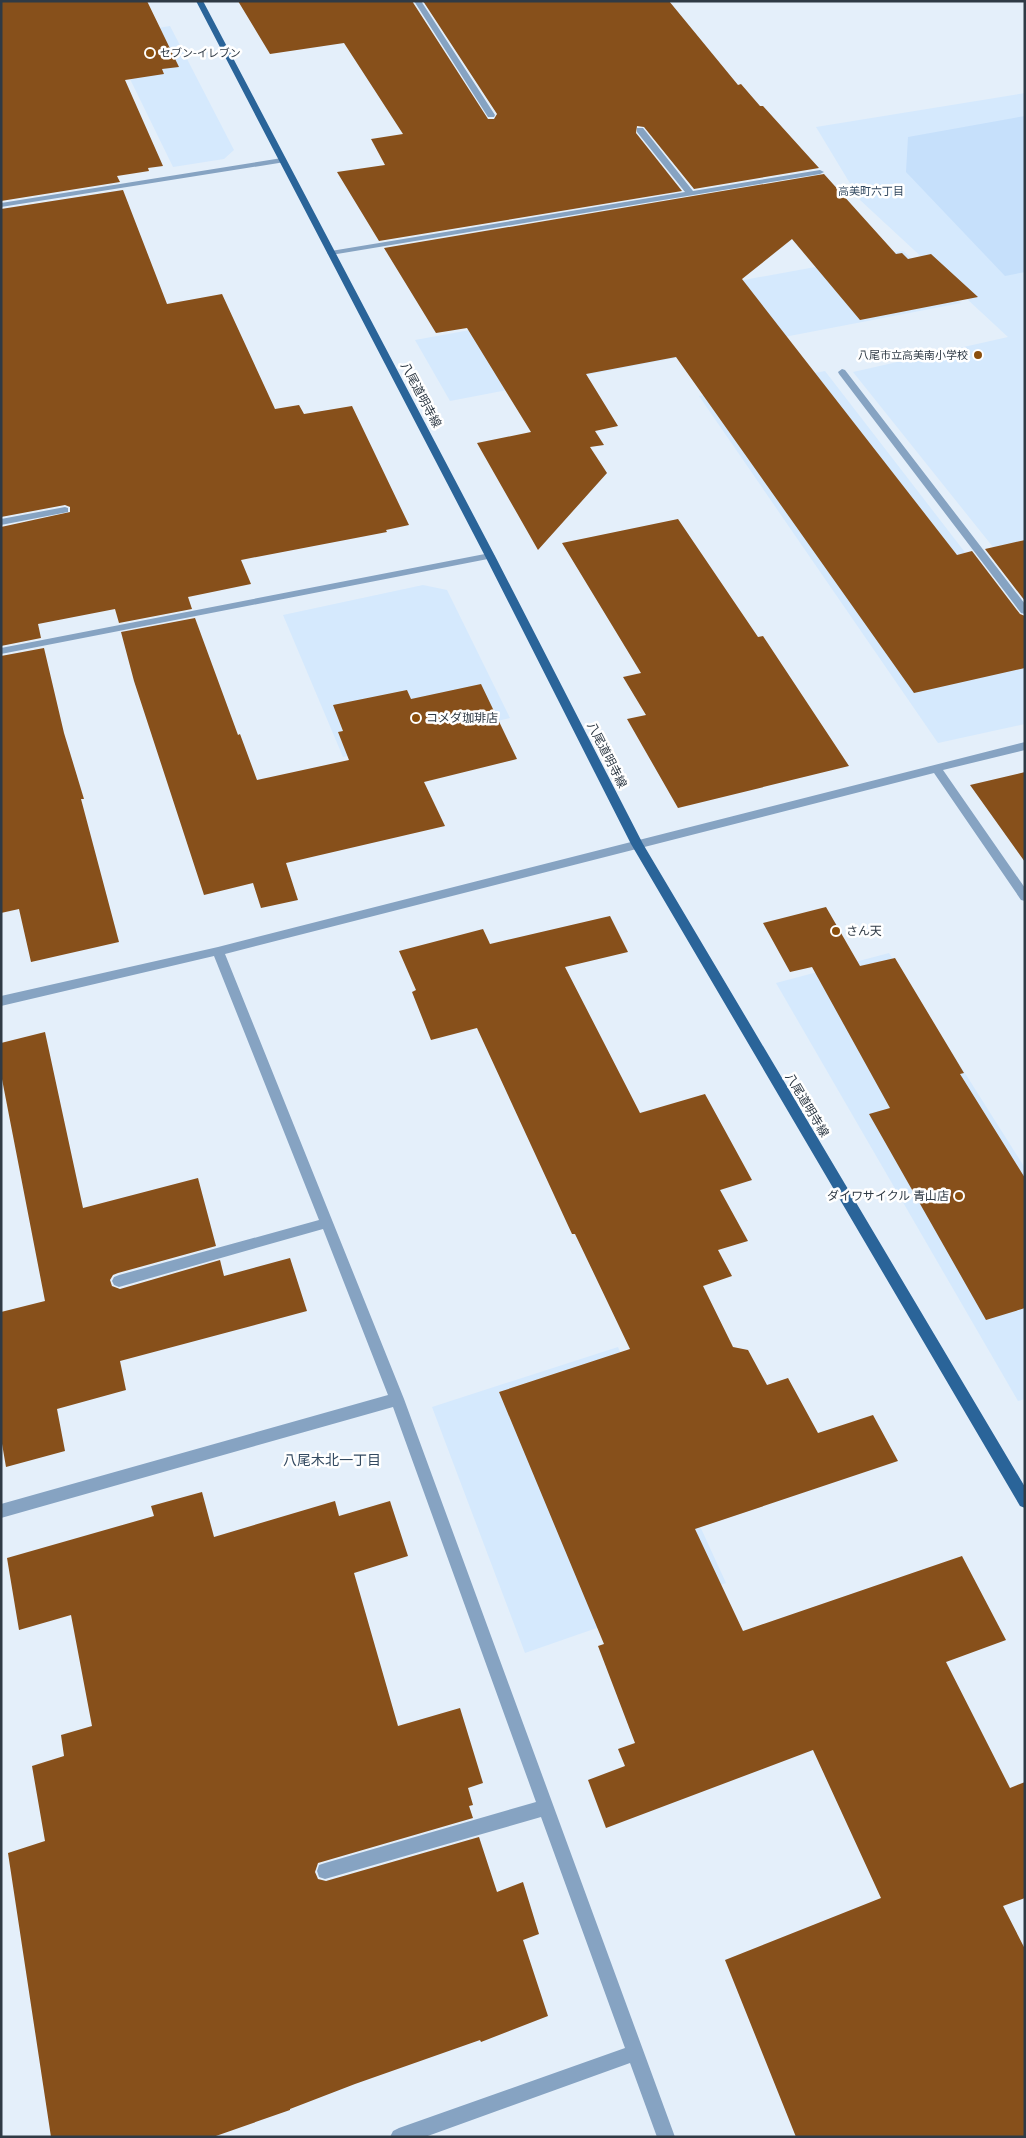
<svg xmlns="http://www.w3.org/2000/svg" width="1026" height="2138" font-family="Georgia,'Noto Sans JP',serif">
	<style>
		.built { fill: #d5e9fd }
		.green { fill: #c6e0fb }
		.building { fill: #87501b }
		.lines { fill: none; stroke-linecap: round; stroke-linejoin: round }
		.minor { fill: #86a3c2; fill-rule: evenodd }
		.major { fill: #2a6499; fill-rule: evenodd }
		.poi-dot { fill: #8a4e0c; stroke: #fff; stroke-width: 2 }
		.labels { text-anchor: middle; stroke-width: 5; stroke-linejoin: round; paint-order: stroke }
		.far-poi-label { font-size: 11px; fill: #2f3a45; stroke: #fff; text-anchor: start }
		.far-neighbourhood-label { font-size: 11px; fill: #324960; stroke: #fff }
		.street-label { font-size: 12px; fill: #2f3a45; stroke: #fff }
		.poi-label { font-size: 12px; fill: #2f3a45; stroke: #fff; text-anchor: start }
		.neighbourhood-label { font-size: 14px; fill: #324960; stroke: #fff }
	</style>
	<rect width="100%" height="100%" fill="#e4effa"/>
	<path class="built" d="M170 26 234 150 224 159 173 167 109 36Z
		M1025 93V587L853 372 1008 337 860 200 816 127Z
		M903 251 961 303 450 401 415 340Z
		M825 371 1025 630V724L938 743 699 396Z
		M423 585 447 590 510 718 343 757 283 615Z
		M889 953 1025 1168V1399L1018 1401 776 983Z
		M618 1347 726 1583 525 1653 432 1407Z"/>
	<path class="green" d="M1025 116V272L1005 276 906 172 908 137Z"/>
	<path class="building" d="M1 1H147L179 67 162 69 164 74 125 80 163 166 148 168 149 171 117 176 120 182 1 201Z
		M238 1H412L488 119H494L497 114 423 1H669L738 85 741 84 760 106H763L819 168 694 189 644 127 637 126 636 133 682 191 379 241 337 172 385 165 371 139 403 134 344 43 270 54Z
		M824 174 896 254 902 253 908 259 931 254 978 297 860 320 792 239 742 279 957 555 972 551 1020 614 1025 616V668L914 693 676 357 586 374 618 426 595 431 604 445 590 447 607 473 538 550 477 443 531 432 467 328 436 333 384 248Z
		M123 190 167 304 222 294 275 409 299 405 304 414 352 406 409 525 386 530 387 532 241 560 251 584 188 597 192 609 119 623 115 609 38 624 41 638 1 646V527L70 512V507L65 505 1 517V209Z
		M678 519 758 637 763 636 849 766 678 808 627 719 646 715 623 677 641 673 562 543Z
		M1025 540V601L985 549Z
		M195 618 238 735 240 734 257 780 349 760 338 732 343 731 333 705 407 690 411 699 481 684 517 759 424 782 445 826 286 863 298 900 261 908 253 883 204 895 134 681 121 632Z
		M44 648 64 733 84 799H81L119 942 31 962 19 909 1 913V656Z
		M1025 772V862L970 785Z
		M826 907 860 966 895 958 964 1073 960 1074 1025 1178V1308L986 1320 869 1114 890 1108 812 967 790 972 763 923Z
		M610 916 628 952 565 967 640 1113 705 1094 752 1180 720 1190 748 1241 718 1250 732 1276 703 1286 733 1347 748 1350 767 1385 788 1378 818 1433 873 1415 898 1461 695 1529 743 1631 962 1556 1006 1640 946 1662 1010 1788 1025 1782V1898L1003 1906 1025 1949V2137H796L725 1960 881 1898 813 1750 606 1828 588 1780 625 1766 618 1749 635 1743 598 1646 604 1644 499 1392 630 1349 575 1234H572L477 1028 431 1040 412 992 416 990 399 951 483 929 490 944Z
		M45 1032 83 1208 198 1178 216 1246 118 1273 113 1275 110 1280 112 1286 120 1289 220 1260 224 1276 290 1258 307 1311 120 1361 126 1390 57 1409 65 1451 6 1467 1 1438V1312L45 1301 1 1074V1043Z
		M202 1492 214 1537 335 1501 339 1516 390 1501 408 1556 354 1573 398 1726 460 1708 483 1783 468 1788 473 1805 469 1806 473 1818 318 1863 315 1872 318 1879 326 1881 479 1837 497 1892 523 1882 539 1934 523 1940 548 2016 481 2042 480 2040 355 2084 290 2109V2110L213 2137H51L8 1853 45 1841 32 1766 64 1756 61 1735 92 1726 71 1615 19 1630 7 1558 154 1516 151 1506Z"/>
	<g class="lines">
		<path class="minor" d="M414 1H421L495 115 494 117H488Z
			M637 128H643L693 191 820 170 824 172 820 174 331 255 327 253 331 251 685 192 637 132Z
			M282 158 286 160 285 162 1 207V203Z
			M842 369 845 370 1025 604V614L1021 613 839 374 838 372Z
			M65 507 68 508V512L1 525V519Z
			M490 553 495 556 493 558 1 654V648Z
			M1025 742V750L943 770 1025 888V901L1021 900 934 773 225 954 404 1399 675 2137H657L630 2063 425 2137H390L393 2131 399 2128 625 2048 541 1817 325 1879 319 1877 317 1871 319 1865 325 1863 536 1802 393 1407 1 1518V1504L388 1395 323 1229 119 1287 114 1285 112 1281 114 1277 119 1275 319 1220 214 956 1 1006V996L218 947Z"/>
		<path class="major" d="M196 1H203L495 556 643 844 1025 1487V1508L1020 1506 631 844 485 556Z"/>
	</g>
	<g class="poi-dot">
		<circle cx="150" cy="53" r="5"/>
		<circle cx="978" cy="355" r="5"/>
		<circle cx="416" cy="718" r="5"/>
		<circle cx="836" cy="931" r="5"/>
		<circle cx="959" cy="1196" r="5"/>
	</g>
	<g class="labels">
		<g class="far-poi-label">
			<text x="160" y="57">セブン-イレブン</text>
			<text x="968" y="359" text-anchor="end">八尾市立高美南小学校</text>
		</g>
		<g class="far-neighbourhood-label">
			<text x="871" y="195">高美町六丁目</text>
		</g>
		<g class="street-label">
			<text transform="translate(421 395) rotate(62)" y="4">八尾道明寺線</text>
			<text transform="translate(607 755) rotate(63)" y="4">八尾道明寺線</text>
			<text transform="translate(807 1105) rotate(59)" y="4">八尾道明寺線</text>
		</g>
		<g class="poi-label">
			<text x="426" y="722">コメダ珈琲店</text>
			<text x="846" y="935">さん天</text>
			<text x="949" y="1200" text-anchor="end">ダイワサイクル 青山店</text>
		</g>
		<g class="neighbourhood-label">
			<text x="332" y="1465">八尾木北一丁目</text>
		</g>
	</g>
	<rect width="1026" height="2138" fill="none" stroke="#2f3a45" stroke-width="5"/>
</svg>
